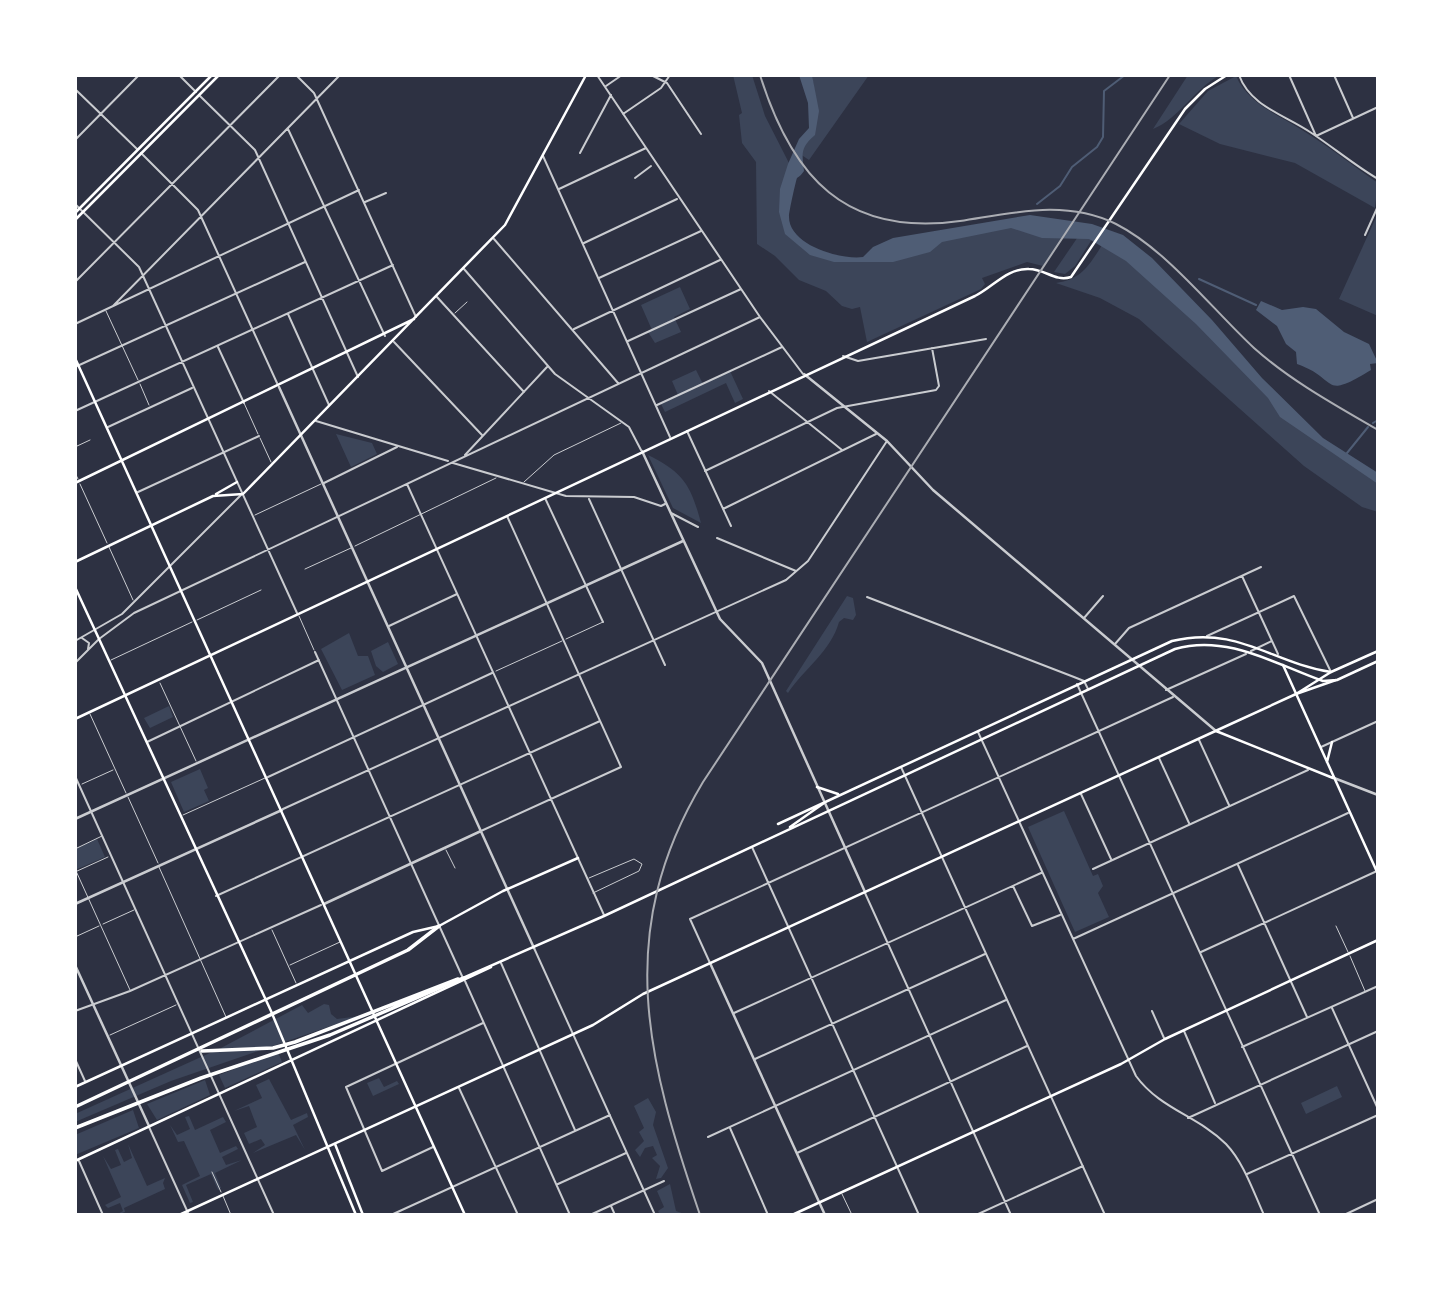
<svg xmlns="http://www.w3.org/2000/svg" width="1453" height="1290" font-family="'Alegreya Sans',sans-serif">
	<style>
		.green { fill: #3c4559 }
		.water { fill: #4f5d75 }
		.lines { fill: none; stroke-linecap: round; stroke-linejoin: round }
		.stream { stroke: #4f5d75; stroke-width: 2 }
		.service { stroke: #caccd0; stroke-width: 1 }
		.pedestrian { stroke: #caccd0; stroke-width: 2 }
		.minor { stroke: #caccd0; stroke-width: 2 }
		.tertiary { stroke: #caccd0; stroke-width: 2.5 }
		.secondary { stroke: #fff; stroke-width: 2.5 }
		.primary { stroke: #fff; stroke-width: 2.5 }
		.motorway { stroke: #fff; stroke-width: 3.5 }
		.rail { stroke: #abadb3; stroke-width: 2 }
	</style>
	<rect width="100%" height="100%" fill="#2d3142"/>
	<path class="green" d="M733 75H752L765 116 790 165 787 225 815 253 868 261 942 237 999 225 1066 231 1043 266 1027 262 982 278 985 284 981 289 867 342 860 307 852 309 842 306 826 291 799 280 775 256 757 244 756 162 742 143 739 115 742 113Z
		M812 75H869L809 160 800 154 818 115Z
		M1188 75H1220C1193 90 1180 118 1153 129Z
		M1236 76C1249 105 1278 114 1302 130 1328 146 1352 165 1378 183L1375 208 1295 163 1220 144 1179 124 1208 91Z
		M1378 213V316L1339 299Z
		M1084 228 1096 233 1075 266 1065 274 1054 272Z
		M1108 236 1301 424 1378 478V512L1362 507 1304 466 1139 319 1100 298 1056 283C1085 279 1091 261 1108 236Z
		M680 287 690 309 674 317 681 332 655 343 648 332 652 330 641 305Z
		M696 370 703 384 730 371 743 399 735 403 726 383 665 412 661 404 678 395 672 381Z
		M336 434 372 443 377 454 351 467Z
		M648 455C683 472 691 485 701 523L673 508Z
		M847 596 853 598 856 615 853 620 844 618 839 622C831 651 804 669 788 693L786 691Z
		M349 633 358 656H368L375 675 342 690 321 649Z
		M388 642 398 664 383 672 376 666 371 651Z
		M169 706 173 717 150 728 144 718Z
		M200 769 208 788 204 790 209 801 184 812 171 782Z
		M1064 811 1093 876 1098 874 1103 886 1098 893 1109 917 1075 932 1028 827Z
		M97 839 105 857 75 870V849Z
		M324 1004 329 1005 331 1014 337 1019 360 1016 171 1081 75 1122V1114L221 1048 302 1005 308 1013Z
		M278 1052 282 1062 225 1088 219 1075Z
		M379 1078 384 1087 397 1081 399 1084 373 1096 367 1083Z
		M269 1079 291 1120 307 1113 308 1117 293 1125 305 1150 296 1135 253 1153 265 1145 261 1139 249 1144 244 1133 257 1127 249 1106 234 1111 262 1098 256 1085Z
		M205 1080 210 1095 157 1120 147 1104Z
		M1337 1086 1342 1097 1306 1114 1301 1103Z
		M648 1098 656 1112 653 1125 668 1168 661 1178 656 1179 660 1166 652 1158 657 1155 653 1146 645 1148 640 1157 635 1150 644 1141 639 1132 644 1128 634 1106Z
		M133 1110 139 1128 75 1155V1135Z
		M189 1116 195 1130 223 1117 226 1122 210 1130 220 1153 236 1146 238 1149 222 1157 226 1165 242 1160 215 1173 221 1188 218 1190 211 1174 186 1185 193 1202 190 1203 182 1185 200 1176 184 1141 178 1142 170 1125 177 1135 190 1129 185 1117Z
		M128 1144 147 1186 165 1178 163 1183 165 1189 124 1208 125 1212 116 1215 123 1211 120 1203 108 1208 105 1205 121 1197 103 1156 111 1169 121 1165 115 1150 118 1149 124 1162 132 1158Z
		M670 1184 676 1211 687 1215H660L658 1211 664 1207 657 1191Z"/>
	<path class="water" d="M799 75H812L819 111 815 135C800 148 802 153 804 171 802 174 800 176 797 178 796 180 789 212 789 216 788 245 840 260 863 257L873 247 893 238 1030 215 1092 224 1123 235 1152 258 1212 320 1262 378 1323 438 1378 473V484L1280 417 1268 398 1196 324 1126 261 1089 239 1042 238 1011 228 942 242 930 252 893 262H834L810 255 785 234 779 212 780 189 788 164 799 139 809 128 808 103Z
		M1261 301 1282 310 1303 307 1316 309 1344 332 1369 344 1378 363 1370 364 1371 370C1320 401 1340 379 1297 364L1296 352 1286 344 1277 326 1256 310Z"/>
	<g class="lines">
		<path class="stream" d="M1037 204 1060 186 1072 167 1097 147 1103 137 1104 91 1125 75
			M1199 279 1256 305
			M1373 423 1378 420
			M1347 453 1368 427"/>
		<path class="service" d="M106 311 138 380
			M455 313 467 302
			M140 384 149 405
			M244 403 258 434
			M260 438 271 462
			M75 447 90 440
			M75 473 78 479
			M524 482 554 455 621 423
			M80 484 107 543
			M255 515 321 484
			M355 546 496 478
			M109 547 133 600
			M305 569 351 548
			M299 616 314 650
			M197 620 261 590
			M566 639 603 622
			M111 660 192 622
			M496 671 562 641
			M160 683 196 761
			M90 714 126 793
			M82 784 113 770
			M128 797 158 863
			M183 815 265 778
			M75 849 102 836
			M446 850 455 868
			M159 867 226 1017
			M76 871 130 990
			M75 872 108 857
			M589 878 634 859 642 864 639 871 593 893
			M103 924 134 910
			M1336 926 1348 952
			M272 930 296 983
			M75 937 99 926
			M1350 956 1365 991
			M290 965 340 942
			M110 1035 176 1005
			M212 1172 221 1192
			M842 1194 852 1215
			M223 1196 231 1215"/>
		<path class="pedestrian" d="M635 178 651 166"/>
		<path class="minor" d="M179 75 196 92
			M296 75 314 93 416 317
			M597 75 760 317 803 374
			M651 75 667 83 701 134
			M1239 75C1250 106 1285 115 1310 132 1333 147 1354 165 1378 179
			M1289 75 1316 136 1378 107
			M1334 75 1353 118
			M1376 75 1378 80
			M606 86 622 75
			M75 89 137 149
			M200 96 255 150 358 377
			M623 114 661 88 670 75
			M288 129 385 336
			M75 140 139 75
			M141 153 198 210 277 383
			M580 153 611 95
			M543 156 670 437
			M559 189 646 148
			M365 202 386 193
			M75 204 139 267 297 613
			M1365 235 1378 206
			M494 239 618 383
			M584 243 677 199
			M464 269 555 374 629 427 641 450
			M599 278 701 231
			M75 282 280 75
			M437 297 524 392
			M113 306 340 75
			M288 314 329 405
			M75 324 359 190
			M574 329 720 260
			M628 341 741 289
			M394 342 482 435
			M218 347 244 403
			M843 356 858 361 986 339
			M75 367 305 262
			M769 391 842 450
			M657 405 782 347
			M75 411 393 265
			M316 421 448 461
			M108 427 192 388
			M687 431 731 526
			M465 455 547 367
			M453 463 566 496 634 497 661 506 665 504
			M705 471 837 408 936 390 939 386 932 348
			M324 483 397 447
			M407 484 604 915
			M138 492 259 436
			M545 498 603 622
			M589 499 665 665
			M723 509 876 434
			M671 513 698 527
			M717 538 796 571
			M1242 576 1278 654
			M867 597 1074 677 1084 681 1088 689
			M1084 618 1103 596
			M389 626 457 594
			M1207 636 1294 596 1331 672
			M82 638 89 643 88 649
			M75 641 122 614 241 495
			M1115 644 1129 628 1261 567
			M1251 651 1272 641
			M315 652 462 976
			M75 663 99 639 134 613 760 317
			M1077 684 1320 1215
			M1166 690 1246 654
			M978 732 1136 1076C1160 1109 1198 1116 1226 1144 1244 1163 1253 1191 1264 1215
			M1199 740 1229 805
			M147 742 319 660
			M1321 747 1378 721
			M1159 758 1189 823
			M901 767 1105 1215
			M75 776 274 1215
			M268 777 492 673
			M1081 794 1111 859
			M283 809 786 580 808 561 887 441
			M481 831 621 767 507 516
			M752 847 919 1215
			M1238 865 1307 1017
			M1093 869 1308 770
			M1013 886 1032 926 1060 915
			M865 893 1011 1215
			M216 896 600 721
			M1073 939 1348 813
			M534 948 655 1215
			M1201 952 1377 871
			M501 963 575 1130
			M710 963 690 919 1173 697
			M465 981 570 1215
			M1332 1008 1378 1109
			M75 1011 130 991 321 905
			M1152 1011 1164 1038
			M734 1013 1041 873
			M1184 1031 1215 1103
			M1242 1047 1378 986
			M75 1059 85 1081
			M755 1059 985 954
			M459 1088 518 1215
			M1188 1118 1378 1031
			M149 1127 189 1215
			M730 1128 768 1215
			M708 1137 1006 1000
			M433 1147 382 1171 346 1087 483 1023
			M797 1153 1027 1046
			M79 1161 103 1215
			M1247 1174 1378 1115
			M558 1184 626 1153
			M611 1206 615 1215
			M391 1215 610 1115
			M590 1215 664 1181
			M976 1215 1083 1166
			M1344 1215 1378 1199"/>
		<path class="tertiary" d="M804 374 887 441 933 490 1216 731
			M279 387 534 948
			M642 451 720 619 762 663 865 892
			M1334 778 1378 795
			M75 819 683 541
			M75 904 282 810
			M324 904 481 831
			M710 963 825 1215
			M75 965 149 1126"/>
		<path class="secondary" d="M1283 665 1378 874
			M1296 694 1336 680
			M75 719 975 296C993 287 1007 268 1029 269 1045 269 1055 282 1071 277L1185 109 1205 89 1227 75
			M1216 731 1333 778
			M1327 762 1332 742
			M179 1215 593 1025 643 994 1222 728 1296 694 1331 672
			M792 1215 1121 1064 1165 1039 1378 940"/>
		<path class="primary" d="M75 213 212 75
			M75 220 219 75
			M75 358 465 1215
			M75 483 414 319
			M216 494 237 482
			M75 562 213 496 243 494 505 225 586 75
			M75 587 271 1011 356 1215
			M817 787 838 794
			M778 824 1172 641C1237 625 1272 663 1331 672L1378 651
			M790 827 824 803
			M463 978 604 916 1175 649C1227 634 1275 664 1323 681L1337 680 1378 661
			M75 1087 413 932 439 926 503 891 578 858
			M335 1144 363 1215
			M75 1161 491 967"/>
		<path class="motorway" d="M202 1051 273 1048 295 1042 458 979
			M75 1107 408 950 439 926
			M75 1128 201 1078 330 1035 463 978"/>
		<path class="rail" d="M760 75C792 177 845 237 960 221 1013 213 1065 199 1116 224 1167 250 1212 309 1254 348 1291 381 1335 405 1378 430
			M700 1215C647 1060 613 932 703 782L1170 75"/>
	</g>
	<rect width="1453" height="1290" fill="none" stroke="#ffffff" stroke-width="154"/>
</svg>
